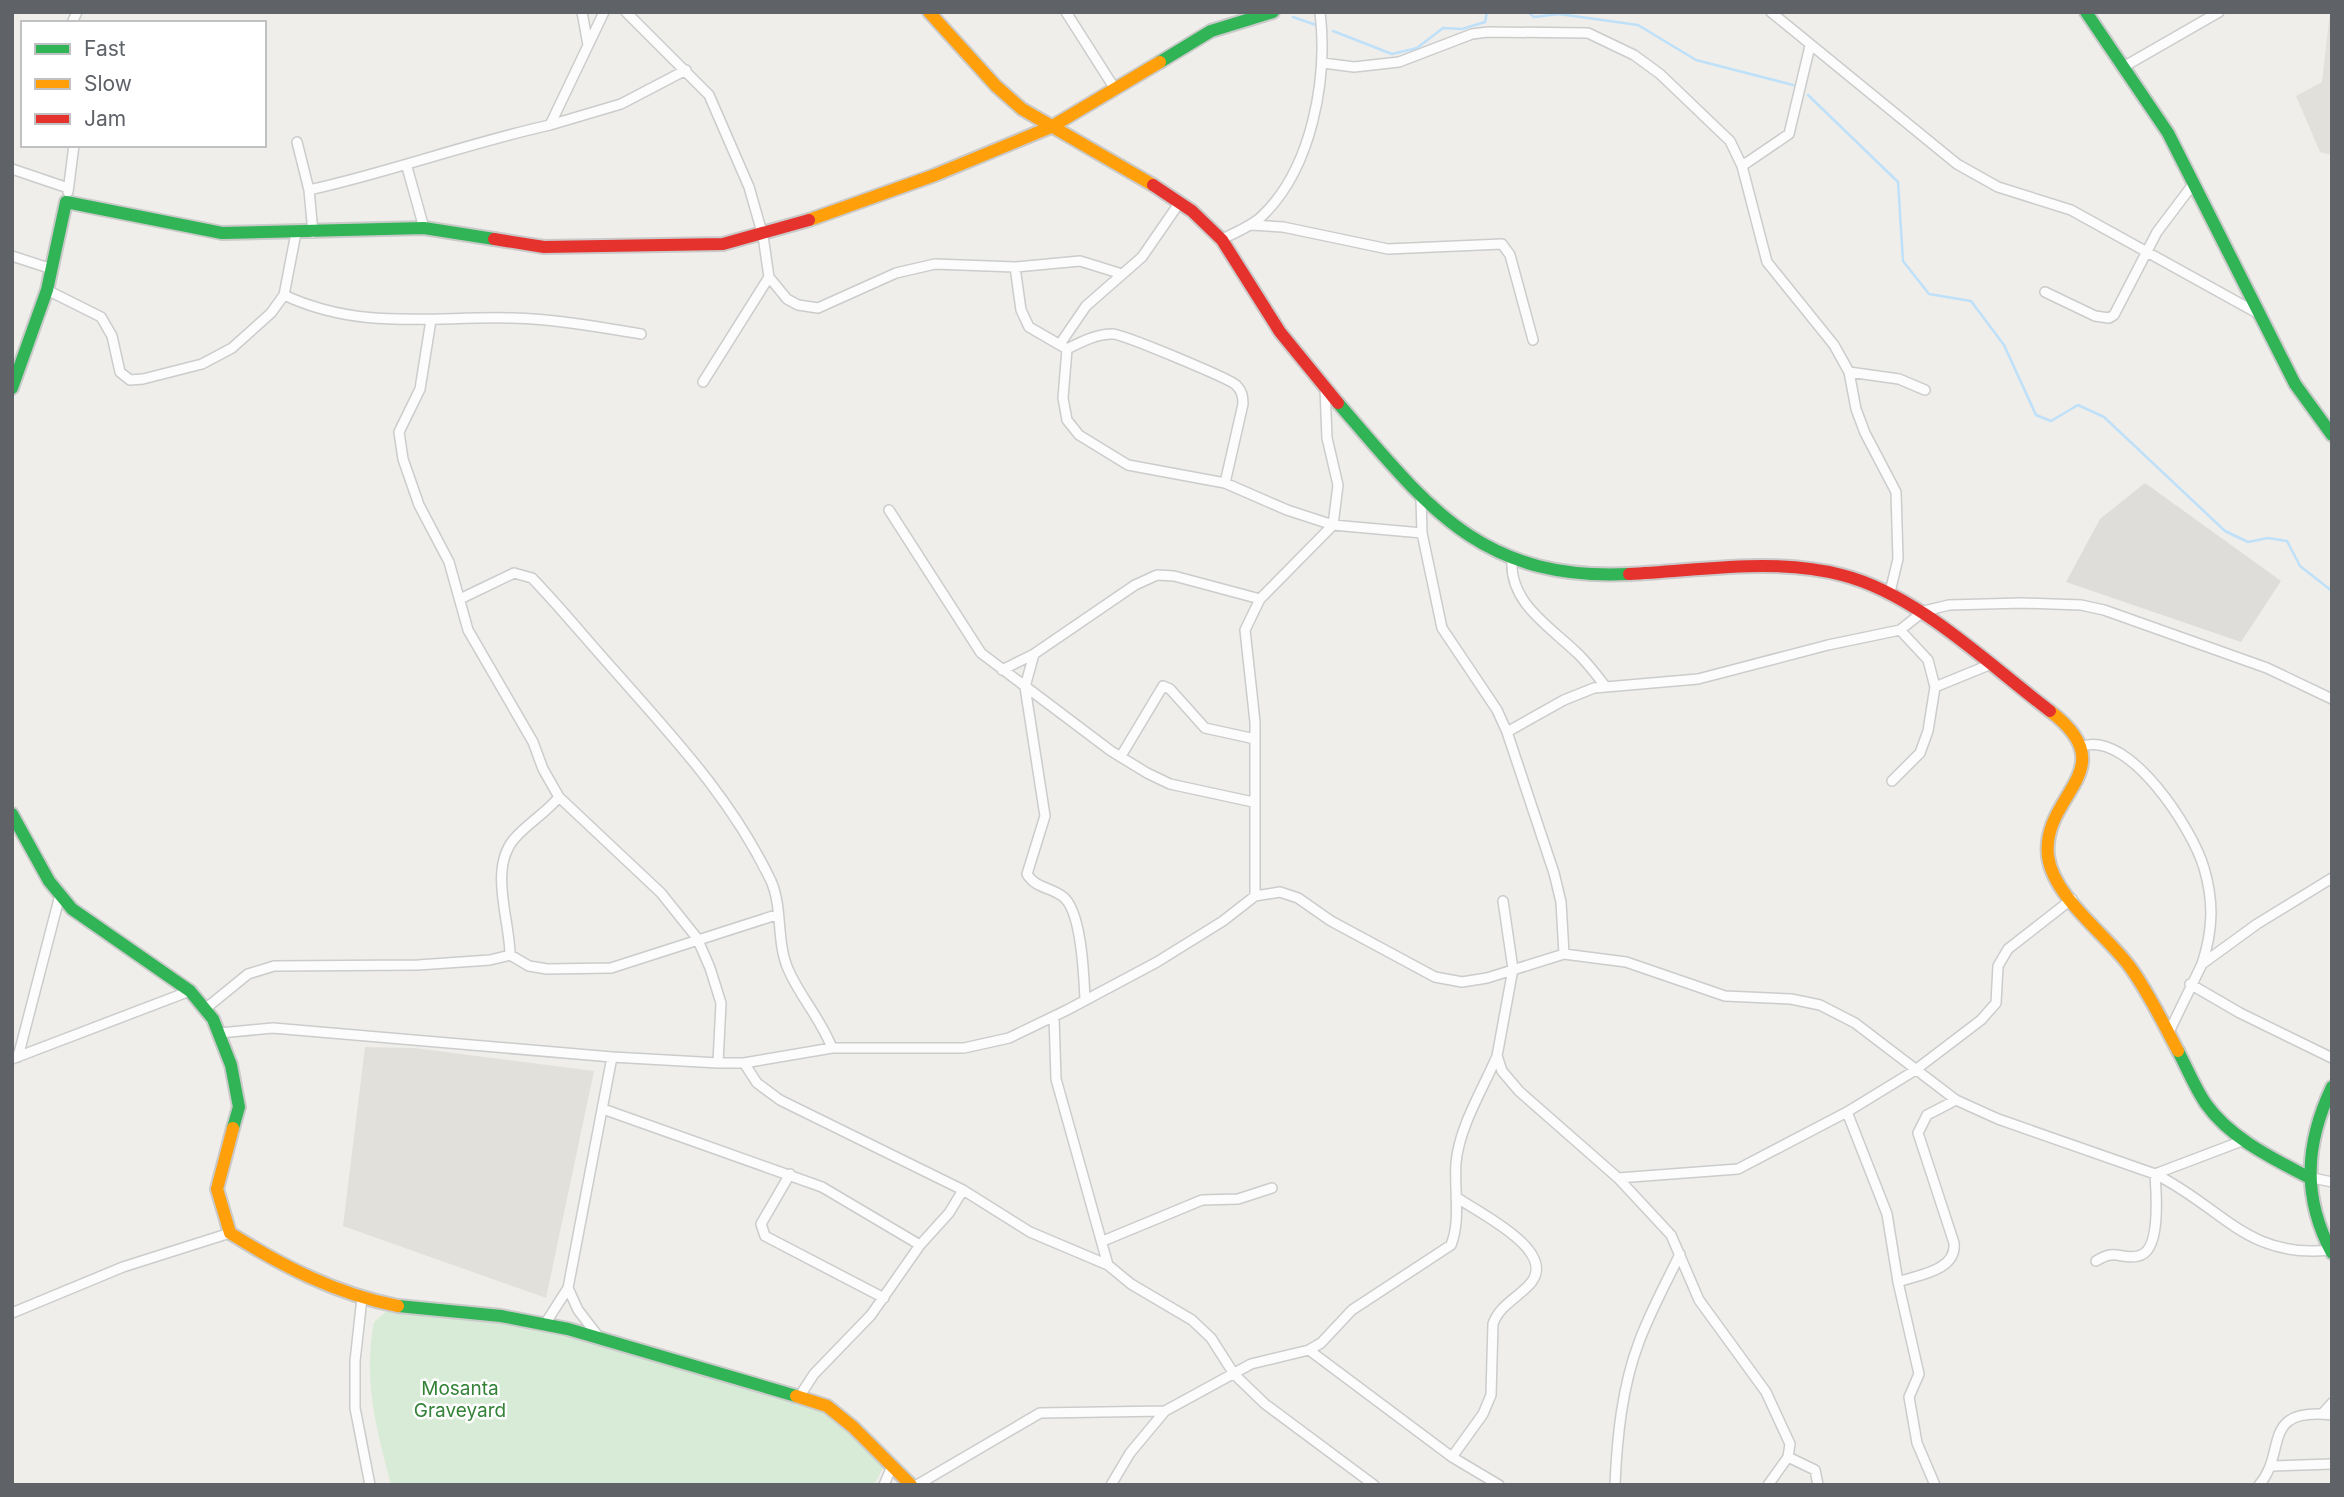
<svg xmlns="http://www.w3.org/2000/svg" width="2344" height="1497" font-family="Inter,sans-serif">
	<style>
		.industrial { fill: #dfddda }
		.education { fill: #e2e0da }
		.green { fill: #d8ebd6 }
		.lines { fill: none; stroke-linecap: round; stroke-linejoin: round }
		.stream { stroke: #bfe0f9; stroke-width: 2.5 }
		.street-casing { stroke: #cbcccc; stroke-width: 12 }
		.fast-casing { stroke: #cacacb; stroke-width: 16 }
		.slow-casing { stroke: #cacacb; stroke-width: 16 }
		.jam-casing { stroke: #cacacb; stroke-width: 16 }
		.street { stroke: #fdfcfc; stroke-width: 9 }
		.fast { stroke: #30b455; stroke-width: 12 }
		.slow { stroke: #ff9f0a; stroke-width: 12 }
		.jam { stroke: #e5322d; stroke-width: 12 }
		.labels { text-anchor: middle; stroke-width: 5; stroke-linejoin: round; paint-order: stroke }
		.park-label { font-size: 19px; fill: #348238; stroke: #fff }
	</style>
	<rect width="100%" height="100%" fill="#efeeea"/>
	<path class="industrial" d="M2145 483 2281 581 2241 642 2066 582 2100 519Z"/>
	<path class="education" d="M2330 12H2332V155L2320 152 2296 96 2322 82Z
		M365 1047 414 1048 594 1071 546 1298 343 1226Z"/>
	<path class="green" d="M394 1305 512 1320 625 1349 820 1408 884 1466 874 1485H391C376 1426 363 1382 374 1322Z"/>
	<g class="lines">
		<path class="stream" d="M1528 12 1534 17 1559 14 1638 25 1696 60 1793 85
			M1293 17 1316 25
			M1333 31 1392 54 1417 48 1443 28 1462 29 1485 22 1487 12
			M1808 95 1898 182 1903 261 1929 294 1971 301 2004 345 2036 415 2051 421 2078 405 2104 417 2225 531 2248 542 2268 538 2287 541 2300 566 2332 591"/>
		<g class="street-casing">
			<path id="street" d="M582 12 588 45
				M626 12 709 95 749 187 763 236 769 277 787 299 798 305 818 308 896 273 935 264 1015 267 1021 310 1029 327 1067 349 1063 398 1067 420 1079 435 1128 465 1225 483 1287 510 1333 525 1422 533
				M1066 12 1115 89
				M1771 12 1957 164 1998 187 2071 210 2259 314
				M72 23 77 12
				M1810 46 1789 134 1742 166 1767 262 1834 345 1849 372 1856 409 1865 433 1896 492 1898 559 1890 592
				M1323 63 1354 67 1399 62 1472 34 1488 32 1588 33 1634 55 1660 74 1730 141 1742 166
				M2125 66 2219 12
				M550 125 621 104 686 70
				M297 142 309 190 313 233
				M407 167 424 228
				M12 169 68 188
				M309 190C391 172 468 143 550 125L604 12
				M68 192 74 145
				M1251 225 1283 227 1388 249 1502 244 1510 255 1533 340
				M1222 239C1235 233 1249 227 1260 218 1312 170 1328 79 1320 12
				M12 256 52 269
				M1015 267 1080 261 1122 274
				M47 290 101 317 112 336 120 372 130 380 143 379 202 364 232 348 271 313 284 295 296 233
				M2045 292 2095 316 2109 318 2114 315 2157 232 2194 183
				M284 295C361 331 431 316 512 318 555 319 599 327 641 334
				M431 320 420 389 399 432 403 459 419 505 449 562 468 630 533 742 543 769 559 797 661 893 697 938 710 968 721 1003 718 1063
				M1060 344 1086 306 1142 257 1180 202
				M1067 349C1081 342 1096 334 1112 334 1121 333 1230 379 1236 385 1242 391 1243 396 1243 404L1225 483
				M1849 372 1899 379 1925 390
				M703 382 769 277
				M1421 498 1422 533 1442 628 1497 710 1507 732 1554 873 1561 902 1564 954
				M889 510 981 653 1111 751 1147 773 1170 784 1253 802
				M1512 560C1509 602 1549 626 1576 652 1587 662 1596 674 1605 686
				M462 598 514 573 532 578C560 607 586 639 613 669 672 736 732 799 771 881 783 908 776 941 788 969 800 997 821 1019 832 1048
				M1034 654 1025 687 1045 816 1027 874C1035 888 1050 887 1062 896 1082 909 1084 978 1085 1000
				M1002 670 1034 654 1135 585 1157 575 1174 576 1260 599
				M1935 687 1989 665
				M1507 732 1564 700 1594 688 1698 679 1828 645 1900 630 1924 611 1949 605 2022 603 2081 605 2104 610 2267 668 2332 699
				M2083 746C2130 731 2193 830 2204 868 2214 902 2213 930 2202 964
				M1121 756 1163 686 1170 689 1205 728 1255 739
				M1892 781 1920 753 1928 731 1935 687 1928 660 1900 630
				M1255 896V722L1245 630 1260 599 1333 525 1338 485 1327 438 1325 388
				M1503 901 1513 969 1497 1056 1502 1071 1519 1091 1618 1178 1671 1235 1699 1300 1766 1392 1790 1444 1788 1457 1768 1485
				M510 955 529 966 547 969 611 968 776 915
				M2190 984 2240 1013 2332 1058
				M205 1009 248 974 274 966 418 965 490 960 510 955C510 920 488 868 515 838 528 823 546 813 559 797
				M1054 1016 1056 1079 1108 1265 1131 1284 1192 1320 1211 1338 1234 1374 1265 1404 1374 1485
				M2169 1032 2202 964 2257 924 2332 878
				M220 1033 273 1028 612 1057 718 1063H744L832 1048H964L1009 1038 1067 1010 1157 962 1223 921 1255 896 1280 892 1298 898 1331 921 1435 977 1462 982 1487 978 1564 954 1626 962 1725 996 1791 999 1820 1005 1855 1023 1956 1100 1998 1119 2155 1174 2242 1141
				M14 1056 18 1057 60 895
				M12 1059 190 991
				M744 1063 757 1083 780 1100 963 1190 1030 1232 1108 1265
				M603 1109 822 1187 920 1245
				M1847 1112 1887 1214 1898 1282C1917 1275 1957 1271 1954 1243L1918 1133 1927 1115 1956 1100
				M790 1174 761 1224 765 1236 884 1298
				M2308 1177 2332 1182
				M1618 1178 1738 1169 1847 1112 1914 1071 1981 1020 1996 1003 1998 966 2008 949 2072 899
				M1103 1241 1202 1200 1238 1199 1272 1188
				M2096 1261C2116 1248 2120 1260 2138 1256 2162 1252 2156 1191 2155 1174 2222 1207 2247 1259 2330 1250
				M1898 1282 1919 1374 1909 1397 1917 1443 1935 1485
				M362 1298 355 1361V1408L370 1485
				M12 1313 123 1267 230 1233
				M545 1324 568 1288
				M598 1336 578 1310 568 1288 612 1057
				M1309 1350 1452 1457 1499 1485
				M799 1397 814 1374 871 1315 920 1245 949 1213 963 1190
				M2322 1414 2332 1403
				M1452 1457 1483 1414 1491 1395 1493 1324C1499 1306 1517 1298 1529 1285 1561 1252 1479 1213 1456 1197
				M1788 1457 1815 1470 1818 1485
				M2272 1466 2332 1464
				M884 1485 892 1466
				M917 1485 1040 1413 1165 1411
				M1111 1485 1130 1453 1165 1411 1251 1364 1309 1350 1321 1343 1352 1310 1451 1245C1461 1220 1454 1190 1456 1163 1459 1127 1483 1089 1497 1056
				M1615 1485C1617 1437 1622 1387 1639 1342 1650 1312 1666 1283 1680 1254
				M2259 1485C2288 1452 2259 1407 2332 1415"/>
		</g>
		<g class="fast-casing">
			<path id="fast" d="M2086 12 2168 133 2295 384 2332 435
				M1160 62 1211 31 1273 12
				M12 388 47 290 66 202 222 233 424 228 494 239
				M1338 403C1427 506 1480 581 1629 574
				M12 814 49 881 72 909 190 991 213 1019 231 1065 239 1107 233 1128
				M2178 1051C2187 1068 2195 1088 2206 1104 2230 1138 2272 1158 2308 1177
				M2332 1087C2305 1144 2302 1197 2332 1253
				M398 1306 501 1316 568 1329 796 1396"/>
		</g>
		<g class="slow-casing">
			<path id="slow" d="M929 12 996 86 1022 109 1153 185
				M809 220 935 175 1051 127 1160 62
				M2050 711C2127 770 2041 794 2048 856 2053 897 2107 935 2130 967 2149 993 2163 1023 2178 1051
				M233 1128 217 1189 230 1233C282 1266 336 1294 398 1306
				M796 1396 827 1406 853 1427 911 1485"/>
		</g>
		<g class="jam-casing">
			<path id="jam" d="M1153 185 1192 211 1222 240 1280 332 1338 403
				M494 239 544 247 723 244 809 220
				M1629 574C1699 571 1773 557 1842 575 1917 594 1988 664 2050 711"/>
		</g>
		<use href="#street" class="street"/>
		<use href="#fast" class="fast"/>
		<use href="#slow" class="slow"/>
		<use href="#jam" class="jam"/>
	</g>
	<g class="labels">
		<g class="park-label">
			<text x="460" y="1395">Mosanta<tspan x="460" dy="22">Graveyard</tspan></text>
		</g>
	</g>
	<rect width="2344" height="1497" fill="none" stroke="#5f6368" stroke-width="28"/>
	<rect x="21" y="21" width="245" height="126" fill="#ffffff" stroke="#bfc1c3" stroke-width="2"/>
	<rect x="35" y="44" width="35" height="10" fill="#30b455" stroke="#bfc1c3" stroke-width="2"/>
	<text x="84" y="56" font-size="21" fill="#5f6368">Fast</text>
	<rect x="35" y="79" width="35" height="10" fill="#ff9f0a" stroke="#bfc1c3" stroke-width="2"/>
	<text x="84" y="91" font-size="21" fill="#5f6368">Slow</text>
	<rect x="35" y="114" width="35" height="10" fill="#e5322d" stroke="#bfc1c3" stroke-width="2"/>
	<text x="84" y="126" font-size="21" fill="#5f6368">Jam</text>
</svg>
